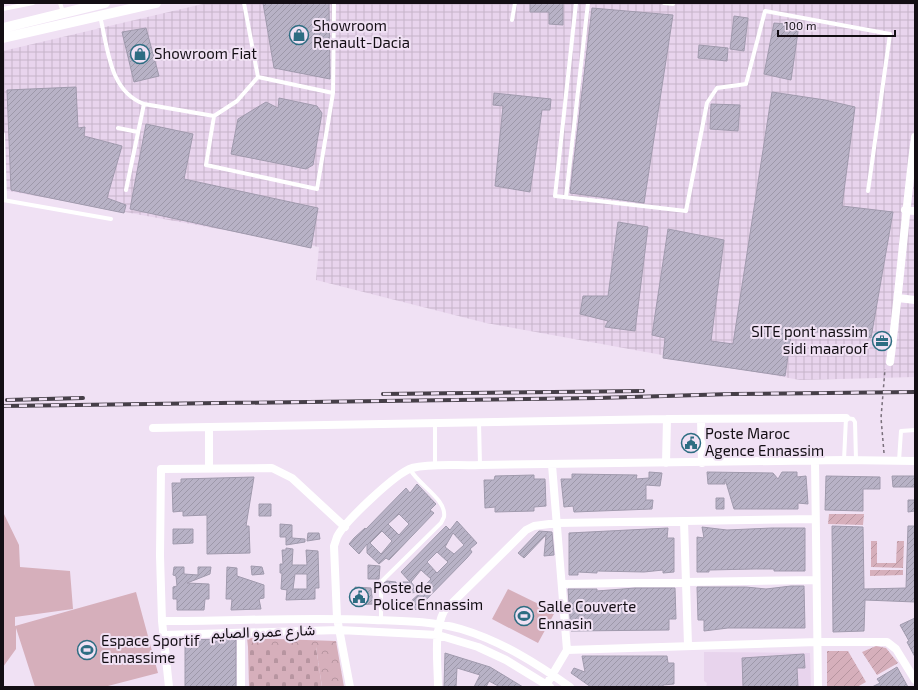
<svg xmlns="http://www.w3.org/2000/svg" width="918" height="690" font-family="'Exo 2',Vazirmatn,sans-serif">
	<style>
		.built { fill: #e8d4ed }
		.industrial { fill: url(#industrial-grid) }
		.grass { fill: #d6afbb }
		.cemetery { fill: url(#cemetery-stones) }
		.park { fill: url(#park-crowns) }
		.garden { fill: url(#garden-furrows) }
		.building { fill: url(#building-hatch); stroke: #a09aad; fill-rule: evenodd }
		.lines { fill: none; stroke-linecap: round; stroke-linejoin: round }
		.path { stroke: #796f7b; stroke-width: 1.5; stroke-dasharray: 3 3; stroke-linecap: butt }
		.service { stroke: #fff; stroke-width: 4 }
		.minor { stroke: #fff; stroke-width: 8 }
		.tertiary { stroke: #fff; stroke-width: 10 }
		.rail-casing { stroke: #463f48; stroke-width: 4 }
		.rail { stroke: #f0e1f4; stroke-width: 2.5; stroke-dasharray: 8; stroke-linecap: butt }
		.labels { text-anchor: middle; stroke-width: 4; stroke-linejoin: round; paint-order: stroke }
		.poi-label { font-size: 15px; fill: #130e14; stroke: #f0e1f4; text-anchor: start }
		.street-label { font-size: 15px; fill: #130e14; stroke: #f0e1f4 }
	</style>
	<defs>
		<pattern id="industrial-grid" width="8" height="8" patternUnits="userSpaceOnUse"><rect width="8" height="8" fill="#e8d4ed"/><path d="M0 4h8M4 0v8" fill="none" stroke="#c6b5ca"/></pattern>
		<pattern id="cemetery-stones" width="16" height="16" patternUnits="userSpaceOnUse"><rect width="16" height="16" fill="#d6afbb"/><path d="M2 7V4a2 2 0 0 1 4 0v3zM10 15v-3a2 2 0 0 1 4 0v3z" fill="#b795a0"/></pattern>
		<pattern id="park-crowns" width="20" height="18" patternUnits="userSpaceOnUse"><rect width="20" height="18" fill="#d6afbb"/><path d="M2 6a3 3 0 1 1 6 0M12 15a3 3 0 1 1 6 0" fill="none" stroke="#b795a0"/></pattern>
		<pattern id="garden-furrows" width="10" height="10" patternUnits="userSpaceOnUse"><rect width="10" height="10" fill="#d6afbb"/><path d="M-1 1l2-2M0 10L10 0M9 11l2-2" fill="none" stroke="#b795a0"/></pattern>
		<pattern id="building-hatch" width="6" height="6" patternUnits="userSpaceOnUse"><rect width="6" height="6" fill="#b8b2c6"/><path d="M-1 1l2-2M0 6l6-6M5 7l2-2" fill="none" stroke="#9d98a9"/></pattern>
	</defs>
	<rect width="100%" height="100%" fill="#f0e1f4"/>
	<path class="built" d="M704 652 810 653 811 687H706L707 683 704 681Z"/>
	<path class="industrial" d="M207 3H915V377L800 380 486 323 316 280 319 247 3 190V51Z"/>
	<path class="grass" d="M3 512 19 545 20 567 70 571 73 609 15 617V626L136 592 158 673 104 687H35L16 628V649L3 667Z
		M508 589 555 612 538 643 492 619Z"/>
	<path class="cemetery" d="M248 647H316L322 687H249Z"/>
	<path class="park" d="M247 638 336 641 344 687H322L316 647H248Z"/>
	<path class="garden" d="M829 514H864L863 525 828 524Z
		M871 541H877V563H896L897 541H904L903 568 871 567Z
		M870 570H903V575L870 576Z
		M876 646 886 648 898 663 877 675 862 652Z
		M827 651H848L866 682 857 687H827Z"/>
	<path class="building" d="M263 3H329L330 79 274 68Z
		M530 3H563V25L549 24V12H530Z
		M592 8 673 15 644 203 570 193Z
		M734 16 748 18 744 51 730 49Z
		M774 23 799 25 791 80 764 74Z
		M146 28 159 76 134 82 122 32Z
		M699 45 728 48 727 61 698 58Z
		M76 87 78 128 85 127 84 136 122 146 107 198 126 205 124 213 11 190 7 90Z
		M772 92 825 100 855 107 842 206 893 212 871 338 792 329 785 376 663 358 665 338 652 335 668 229 724 240 711 341 733 344Z
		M494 93 551 99 550 110H542L530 192 495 186 503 106 493 105Z
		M279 98 317 106 322 113 313 165 306 169 231 154 238 119 266 102 278 108Z
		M711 104 740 105 738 131 710 129Z
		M146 124 193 134 184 179 318 208 311 248 130 209Z
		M618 222 648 227 635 331 605 327 608 321 580 314 583 296H608Z
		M649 472 662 473 660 486 646 485V500H653L652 509 574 512 573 506 564 507 561 479H572V474L637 475 636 479 649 478Z
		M707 472 773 473 778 479 782 472H797V477L806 476 808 504 798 503V509H734L725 479V484H708Z
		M534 475V479H545L546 506 534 507V511L495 512V507L485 508 484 480H494L495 476Z
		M826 476 880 477V489H863V511L825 510Z
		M892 476H915V487H893Z
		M254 477 246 526H249L250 553 207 554V515L183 516V511L173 512 172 483H181V479Z
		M417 484 436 504 430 510 434 513 389 560 386 558 379 564 367 553V544L359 554 349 544 354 538 365 528 366 529 406 488 410 493ZM399 514 409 524 399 535 388 524ZM382 531 392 541 381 554 370 543Z
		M716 498H724V509H716Z
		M908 500H915V511L908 512Z
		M259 504H271V516H259Z
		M457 521 477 543 470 549 472 552 467 558 416 610 409 603 421 592 409 593 398 582H410L401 572 446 526 450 530ZM453 533 464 545 454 554 445 547ZM437 552 448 562 437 573 427 562ZM421 570 431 579 419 592 411 582Z
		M280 524 292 525V538L305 539V542L286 545V537H280Z
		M832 526 863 527 864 589 906 588 908 526H915V602L865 600 864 631 833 632Z
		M702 527 727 530 772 528H805V571H774V569H754L709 570V572H697V537L704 538Z
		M668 528 667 538H674V572L663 573V570L644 572 597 571V573L578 572V575H569V533Z
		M173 529H193V543L173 544Z
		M539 531 552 532 554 555 544 556 546 535 524 558 518 553Z
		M308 533H319L320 539 307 541Z
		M286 548 293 549 292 565H307L306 550 318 551 319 588H315V599L286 600 287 590 281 589 282 573H280V564H283L282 550H286ZM295 574H307V589H293Z
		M368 565 380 566 379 579H368Z
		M251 566 262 567 264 574 252 575Z
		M174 567H184V574L198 575V567H211L210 574 187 583 209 584V599H205L204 610H177V599H173V587L177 586 176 576 173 575Z
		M227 567 237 568V576L264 585V598L259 599 261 609 231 610 232 599H226Z
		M387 581 396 582 398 593 384 594V583Z
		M791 586H804L805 628H728L704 631V620H698L697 587H746L766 589Z
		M355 587 371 588 373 604 354 605Z
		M635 588H675L676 619H669V630L571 631 568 589H597V591Z
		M915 618V657L907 642 909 641 900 625Z
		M223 639H236V687H185V640Z
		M445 653 490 667 523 687H500L489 681 486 687H474L480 675 457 668 456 687H444Z
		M804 654 805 668H797L798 687H743L742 658Z
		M582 656H667L668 663H674V684L663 685V687H591L571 673 574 668 585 672Z
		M897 667 908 687H872L880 683 877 679Z"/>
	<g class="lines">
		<path class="path" d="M884 453 881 418 885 369"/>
		<path class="service" d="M60 3 63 12
			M244 3 258 77
			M576 3 555 196 686 211 707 103 717 88 746 84 765 11 890 34 868 191
			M664 3 673 4
			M3 9 33 3
			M100 16C108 48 109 91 144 104L214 116 237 101 258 77 333 93
			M512 20 515 3
			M214 116 206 165 317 189 333 93 334 3
			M118 128 138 132
			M3 134 5 200
			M126 190 144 104
			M566 197 588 3
			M3 200 111 219
			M479 422 480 465
			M435 423V466
			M844 460 846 418 853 419 855 422 856 460
			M899 461 901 431 915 430
			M381 620V582L441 523 444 517C447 499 418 485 410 469"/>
		<path class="minor" d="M905 210 915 211
			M898 298 915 300
			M890 362C900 287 905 212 915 137
			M701 419 702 463
			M153 428 209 427
			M815 461 818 687
			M666 463 667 419
			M552 465 567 650
			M209 467V427L667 419 846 418
			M684 521 688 645
			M562 584 816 580
			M162 621C233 621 303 617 374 620 403 621 432 621 461 629 501 641 536 663 570 687
			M241 633V687
			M164 635 339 630 438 635 478 647 506 660 550 687
			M169 687 162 621 160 556 161 469 272 468 292 478 345 527
			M350 687 337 618 334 546C335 543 336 540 337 537 344 522 396 473 412 468 433 463 458 466 480 465L844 460 915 461
			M438 687C438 664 433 633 444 611L526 530 534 526 557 523 815 519
			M545 687 567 650 817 642H887L896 649 915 680"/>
		<path class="tertiary" d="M3 28 105 3
			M3 38 156 3"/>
		<g class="rail-casing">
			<path id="rail" d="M383 394 643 391
				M7 400 83 398
				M3 406 598 398 732 394 915 392"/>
		</g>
		<use href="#rail" class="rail"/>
	</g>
	<defs>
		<g id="shop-ring" transform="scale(1)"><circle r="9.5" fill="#f0e1f4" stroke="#2d6d82" stroke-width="1.5"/><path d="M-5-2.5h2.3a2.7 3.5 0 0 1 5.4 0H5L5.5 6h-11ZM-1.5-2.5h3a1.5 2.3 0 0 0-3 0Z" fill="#2d6d82"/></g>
		<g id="office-ring" transform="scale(1)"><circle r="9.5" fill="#f0e1f4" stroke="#2d6d82" stroke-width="1.5"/><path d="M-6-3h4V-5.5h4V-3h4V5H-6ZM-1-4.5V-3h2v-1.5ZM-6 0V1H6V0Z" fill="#2d6d82"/></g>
		<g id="civic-ring" transform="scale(1)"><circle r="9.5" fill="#f0e1f4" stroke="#2d6d82" stroke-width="1.5"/><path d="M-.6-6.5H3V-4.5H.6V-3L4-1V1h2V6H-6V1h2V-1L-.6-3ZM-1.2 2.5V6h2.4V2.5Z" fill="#2d6d82"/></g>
		<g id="stadium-ring" transform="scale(1)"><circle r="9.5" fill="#f0e1f4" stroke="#2d6d82" stroke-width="1.5"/><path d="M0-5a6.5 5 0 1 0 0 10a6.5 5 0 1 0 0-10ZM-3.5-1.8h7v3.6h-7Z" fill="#2d6d82"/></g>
	</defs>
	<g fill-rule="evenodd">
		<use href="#shop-ring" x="299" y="35"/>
		<use href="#shop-ring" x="140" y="54"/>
		<use href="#office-ring" x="882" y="341"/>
		<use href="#civic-ring" x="691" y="443"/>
		<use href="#civic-ring" x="359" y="597"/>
		<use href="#stadium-ring" x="524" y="616"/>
		<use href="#stadium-ring" x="87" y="650"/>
	</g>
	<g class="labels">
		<g class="poi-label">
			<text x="313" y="31">Showroom<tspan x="313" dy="17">Renault-Dacia</tspan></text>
			<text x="154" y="59">Showroom Fiat</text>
			<text x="868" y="337" text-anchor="end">SITE pont nassim<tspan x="868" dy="17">sidi maaroof</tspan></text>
			<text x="705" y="439">Poste Maroc<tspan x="705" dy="17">Agence Ennassim</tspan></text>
			<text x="373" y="593">Poste de<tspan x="373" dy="17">Police Ennassim</tspan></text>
			<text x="538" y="612">Salle Couverte<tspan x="538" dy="17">Ennasin</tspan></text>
			<text x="101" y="646">Espace Sportif<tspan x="101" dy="17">Ennassime</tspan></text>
		</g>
		<g class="street-label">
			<text transform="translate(263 632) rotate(-2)" y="5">شارع عمرو الصايم</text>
		</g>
	</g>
	<rect width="918" height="690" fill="none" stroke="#130e14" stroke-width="8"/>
	<path d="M778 30v6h117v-6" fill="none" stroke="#130e14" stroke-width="2"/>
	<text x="784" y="30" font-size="12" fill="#130e14" stroke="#f0e1f4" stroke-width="3" paint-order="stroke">100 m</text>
</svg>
